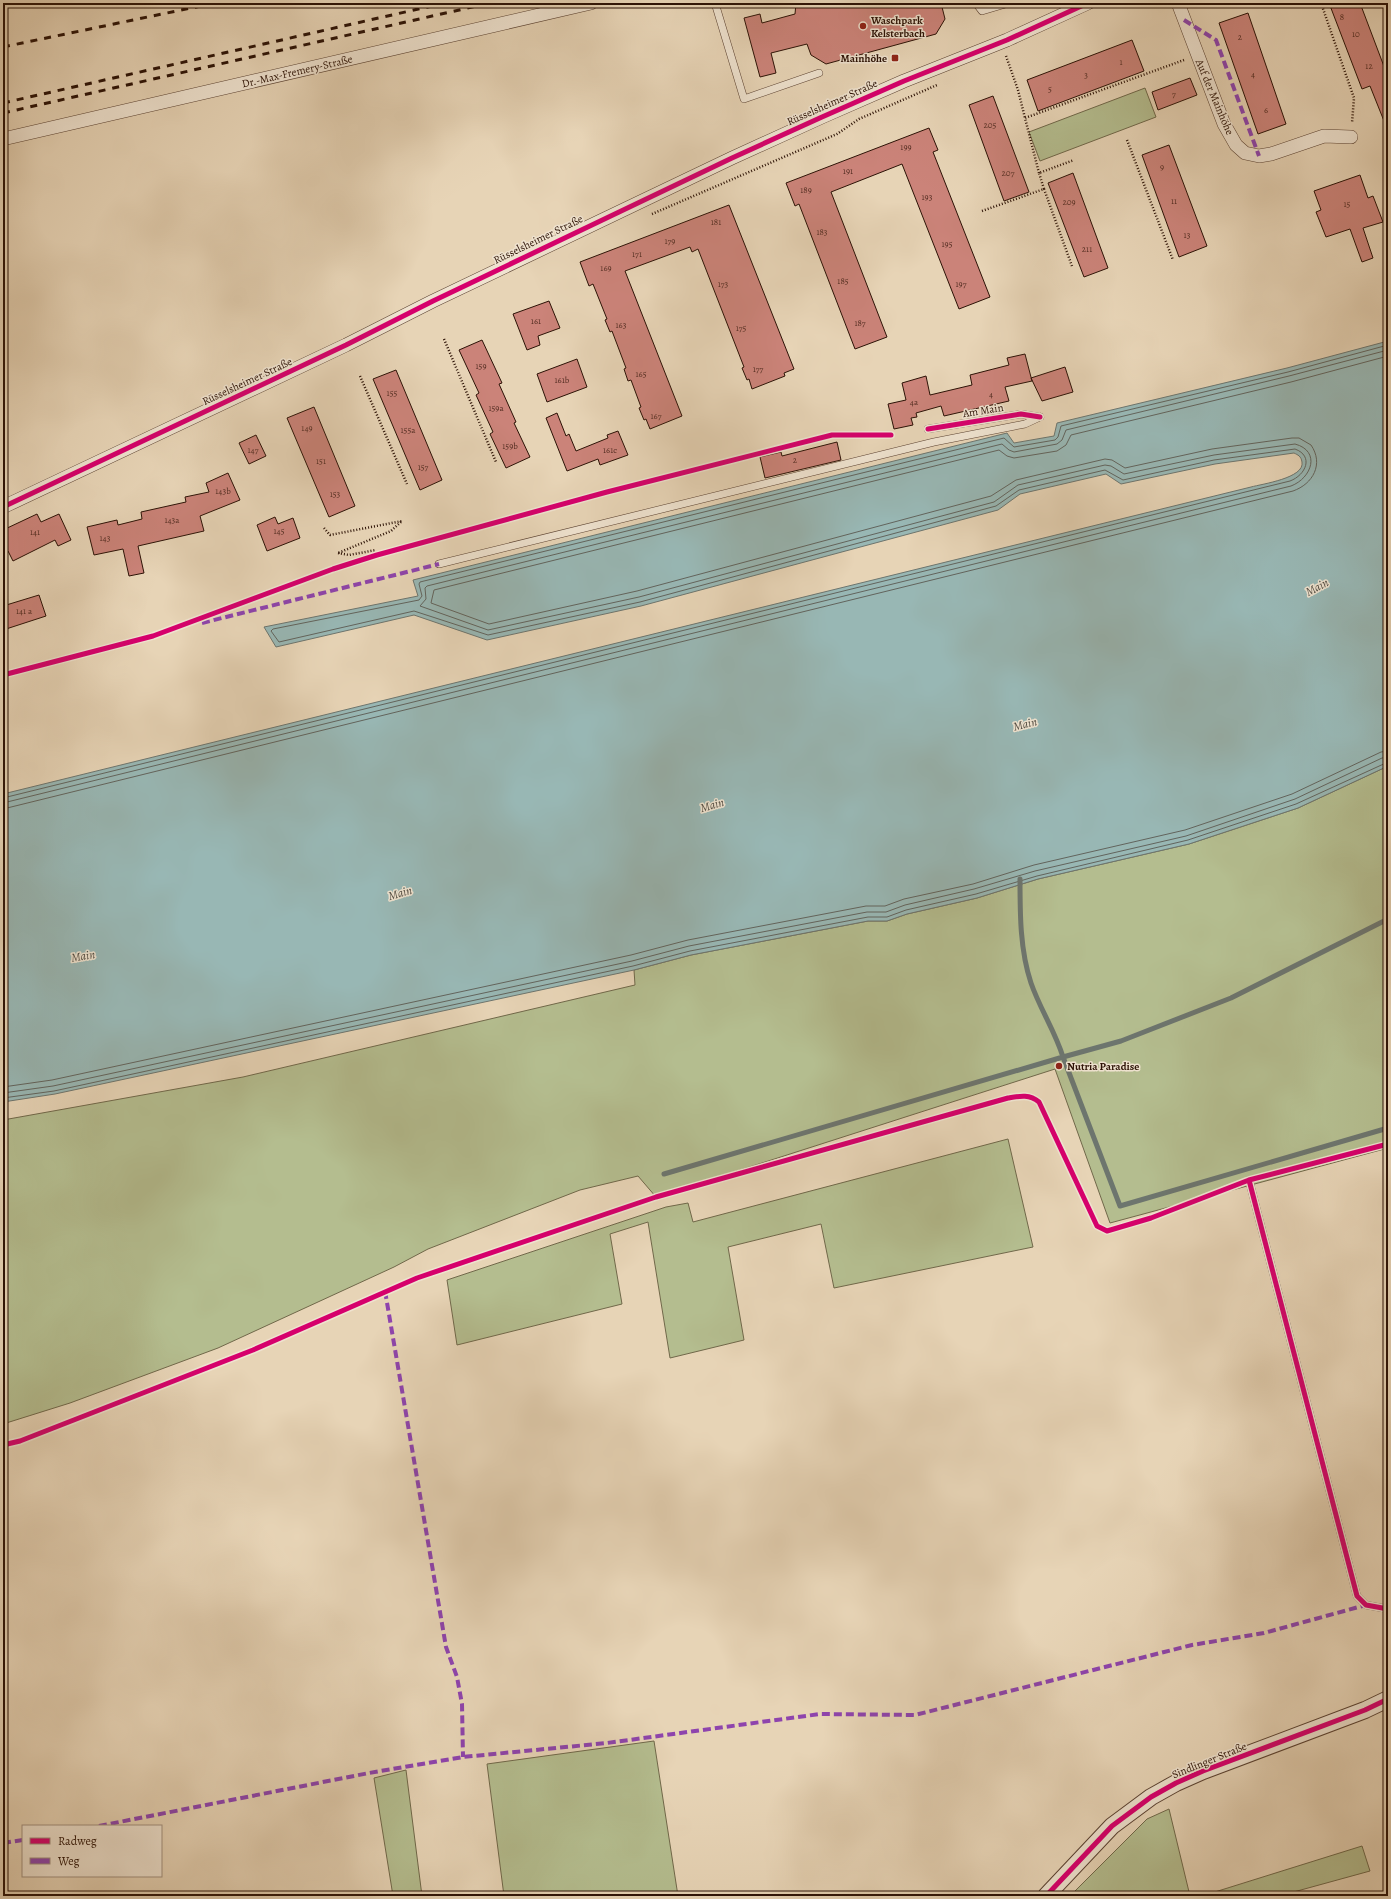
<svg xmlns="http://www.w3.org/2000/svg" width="1391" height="1899" font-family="Alegreya,serif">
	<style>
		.green { fill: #b4bd8f; stroke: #70684a }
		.water { fill: #98b7b4; stroke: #6d756e }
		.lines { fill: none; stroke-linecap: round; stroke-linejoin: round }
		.shore { stroke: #62645d; stroke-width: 1 }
		.stream { stroke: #6d756e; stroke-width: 5 }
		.building { fill: #cb8379; stroke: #2c1206 }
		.service-casing { stroke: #5b4232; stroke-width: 8 }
		.minor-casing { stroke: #5b4232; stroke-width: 14 }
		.tertiary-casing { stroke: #5b4232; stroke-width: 18 }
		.path { stroke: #2c1206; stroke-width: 2.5; stroke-dasharray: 1 2; stroke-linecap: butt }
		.service { stroke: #efe3d0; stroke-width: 7 }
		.minor { stroke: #efe3d0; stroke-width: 13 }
		.tertiary { stroke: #efe3d0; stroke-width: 16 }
		.rail { stroke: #2c1206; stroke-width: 3; stroke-dasharray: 7 7; stroke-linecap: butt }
		.quiet { stroke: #8e44ad; stroke-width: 4; stroke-dasharray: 8 4; stroke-linecap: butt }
		.cycleway-casing { stroke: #efe3d0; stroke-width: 8 }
		.cycleway { stroke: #d6006c; stroke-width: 5 }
		.poi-dot { fill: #8f2418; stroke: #efe3d0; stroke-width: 1.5 }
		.labels { text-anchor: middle; stroke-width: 3; stroke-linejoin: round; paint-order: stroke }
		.number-label { font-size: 9px; fill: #542e23 }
		.poi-label { font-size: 11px; font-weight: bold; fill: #2c1206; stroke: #efe3d0; text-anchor: start }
		.street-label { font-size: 11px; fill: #2c1206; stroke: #efe3d0 }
		.water-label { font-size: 12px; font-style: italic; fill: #524c43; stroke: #efe3d0 }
	</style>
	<rect width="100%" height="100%" fill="#e7d4b6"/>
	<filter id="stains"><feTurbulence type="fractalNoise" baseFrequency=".005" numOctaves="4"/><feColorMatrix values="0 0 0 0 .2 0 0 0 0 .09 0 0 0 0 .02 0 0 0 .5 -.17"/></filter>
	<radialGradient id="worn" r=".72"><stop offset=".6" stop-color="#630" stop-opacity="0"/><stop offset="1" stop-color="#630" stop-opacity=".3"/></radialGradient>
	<path class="green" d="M1145 88 1156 117 1040 161 1029 132Z
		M1388 766V1148L1110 1223 1055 1069 656 1197 638 1176 580 1190 428 1249 394 1267 218 1348 70 1403 3 1424V1120L243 1077 635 985 634 970 691 955 868 921H887L907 914 977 898 1038 879 1189 844 1298 808Z
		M1008 1139 1033 1247 834 1288 821 1224 728 1247 744 1340 670 1358 648 1222 610 1234 622 1304 457 1345 447 1280 666 1207 688 1203 693 1222Z
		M654 1741 678 1896H504L487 1764Z
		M406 1770 422 1896H393L374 1778Z
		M1169 1809 1190 1896H1070L1147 1819Z
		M1362 1846 1370 1871 1279 1896H1202Z"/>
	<path class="water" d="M1388 341V766L1386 767 1298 808 1189 844 1038 879 977 898 907 914 887 921H868L691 955 634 970 55 1094 3 1102V794L1251 487C1262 484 1305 478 1302 462 1301 456 1298 455 1294 453L1215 464 1121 484 1106 474 1020 494 998 510 641 606 487 640 414 615 276 647 264 627 418 596 413 580 1007 433 1014 443 1054 436 1057 423 1287 368Z"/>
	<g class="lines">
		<path class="shore" d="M3 798 1290 481C1306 475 1314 456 1295 449L1214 460 1123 480 1105 470 1019 490 996 506 640 602 488 635 414 611 279 642 271 631 273 629 419 600 422 596 419 584 420 582 1004 438 1014 447 1055 440 1058 437 1061 426 1288 372 1388 345
			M3 803 1291 486C1312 478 1321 451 1295 444L1214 455 1124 474 1111 466 1105 465 1018 485 994 502 639 597 488 630 420 606 426 599 425 588 427 586 1002 444 1009 450 1014 452 1057 444 1062 440 1066 430 1289 376 1388 350
			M3 809 1293 491C1313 484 1324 464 1311 445L1299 438H1292L1212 449 1125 468 1112 460 1105 459 1016 480 991 496 637 591 489 624 431 603 434 590 999 450 1007 456 1014 458 1057 451 1066 445 1071 435 1291 382 1388 356
			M3 1087 52 1080 631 955 688 940 866 906H885L904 899 973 884 1034 865 1185 830 1292 794 1381 752 1388 751
			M3 1093 53 1086 632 961 689 946 867 912H886L905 905 974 889 1035 871 1186 836 1295 799 1382 758 1388 757
			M3 1098 54 1091 633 966 690 951 868 917H887L906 910 976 894 1037 876 1188 840 1296 804 1388 762"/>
		<path class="stream" d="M1388 919 1231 998 1121 1041 1063 1057 1120 1206 1388 1128
			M664 1174 1063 1057C1055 1031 1040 1009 1031 983 1020 950 1020 914 1020 879"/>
	</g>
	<path class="building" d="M796 3H941L945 19 936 34 826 64 811 55 807 44 771 53 776 73 760 77 744 18 760 14 762 23 795 14Z
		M1329 3H1360L1388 77V131L1370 86 1362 89Z
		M1248 13 1286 124 1258 134 1219 23Z
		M1132 40 1144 71 1038 111 1027 80Z
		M1190 78 1197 95 1158 110 1152 92Z
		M993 96 1029 192 1004 201 969 105Z
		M929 128 938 150 933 152 990 297 959 309 902 164 831 192 887 337 855 349 799 204 795 206 786 183Z
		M1169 145 1207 246 1179 257 1142 155Z
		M1073 173 1108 268 1084 277 1048 183Z
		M1360 175 1368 198 1373 196 1383 222 1363 228 1373 258 1362 262 1350 229 1326 237 1316 212 1321 210 1314 191Z
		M729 205 794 369 784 373 785 376 752 389 749 379 747 380 742 368 744 367 698 249 692 252 690 247 625 271 682 416 650 429 646 419 644 420 639 408 641 407 631 380 628 381 624 369 626 368 612 331 610 332 605 320 607 319 593 284 589 286 580 262Z
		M549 301 560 328 538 336 540 345 527 350 513 314Z
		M482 340 502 383 499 384 516 422 514 423 530 457 506 468 490 434 493 432 476 395 479 393 459 350Z
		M1025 354 1032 381 1005 387 1009 401 944 416 941 406 916 413 917 417 911 418 913 425 894 429 888 404 906 400 902 383 926 376 930 395 972 385 970 375 1009 365 1007 358Z
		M577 359 587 387 547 402 537 374Z
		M1065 367 1073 392 1042 401 1031 378Z
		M396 370 442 480 420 490 373 379Z
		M314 407 355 506 329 517 287 418Z
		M557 413 566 436 569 434 576 451 608 438 607 435 618 431 628 455 600 465 598 459 567 471 546 418Z
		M256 435 266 456 249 464 239 443Z
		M837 442 841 460 765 478 760 457 781 452 782 456Z
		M228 473 240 500 200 516 204 531 138 546 144 573 129 576 123 549 94 555 87 527 117 520 118 525 142 519 141 512 186 502 185 497 209 492 206 483Z
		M37 514 41 522 59 514 71 540 58 546 55 540 13 561 8 551 3 554V530Z
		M275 517 278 524 293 518 300 538 267 551 257 525Z
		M39 595 46 616 3 630V606Z"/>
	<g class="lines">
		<g class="service-casing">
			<path id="service" d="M715 3 744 99 819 73
				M976 3 982 11 1009 3
				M928 429 1021 414 1039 417
				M439 564 934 442 1025 424 1040 417
				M1249 1180 1357 1596 1366 1605 1388 1609"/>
		</g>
		<g class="minor-casing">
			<path id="minor" d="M1178 3 1224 124 1236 145 1245 153 1259 156 1271 154 1324 136 1351 137
				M3 139 591 3
				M3 507 346 345 433 301 732 158 822 117 904 81 1007 40 1088 3"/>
		</g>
		<g class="tertiary-casing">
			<path id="tertiary" d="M1046 1896 1112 1826 1151 1797 1176 1783 1203 1771 1365 1710 1388 1699"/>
		</g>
		<path class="path" d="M1321 3 1354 98 1352 123
			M1006 56 1018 90 1025 118
			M1127 140 1173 260
			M1039 173 1025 118 1184 60
			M1044 189 1072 266
			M982 211 1044 189 1039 173 1074 160
			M652 214 837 134 859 119 937 85
			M444 339 496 462
			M360 376 407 484
			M324 528 330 535 402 521 391 531 338 553
			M338 553 349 555 376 550"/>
		<use href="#service" class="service"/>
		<use href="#minor" class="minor"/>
		<use href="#tertiary" class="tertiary"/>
		<path class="rail" d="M3 47 215 3
			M3 103 445 3
			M3 113 490 3"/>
		<path class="quiet" d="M1184 20 1216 40 1259 156
			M202 623 439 564
			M385 1291 446 1647 457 1677 462 1704 463 1757
			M99 1826 369 1773 463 1757 607 1743 820 1714 915 1715 1192 1645 1264 1633 1366 1605
			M3 1843 23 1840"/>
		<g class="cycleway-casing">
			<path id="cycleway" d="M928 429 1021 414 1040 417
				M3 507 346 345 433 301 732 158 822 117 904 81 1007 40 1088 3
				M3 675 153 636 333 569 377 555 607 492 832 435H891
				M1249 1180 1357 1596 1366 1605 1388 1609
				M3 1445 20 1441 253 1350 417 1278 656 1197 1008 1098C1020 1096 1029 1094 1039 1102L1097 1226 1107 1231 1151 1218 1249 1180 1388 1144
				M1046 1896 1112 1826 1151 1797 1176 1783 1203 1771 1365 1710 1388 1699"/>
		</g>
		<use href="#cycleway" class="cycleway"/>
	</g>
	<g class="poi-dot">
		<circle cx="863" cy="26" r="4"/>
		<rect x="891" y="54" width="8" height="8" rx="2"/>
		<circle cx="1059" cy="1066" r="4"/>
	</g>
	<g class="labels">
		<g class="number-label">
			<text x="1342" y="20">8</text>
			<text x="1356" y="37">10</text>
			<text x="1240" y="40">2</text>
			<text x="1121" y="65">1</text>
			<text x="1369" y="69">12</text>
			<text x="1253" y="77">4</text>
			<text x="1086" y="78">3</text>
			<text x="1050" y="92">5</text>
			<text x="1174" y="97">7</text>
			<text x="1266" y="113">6</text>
			<text x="990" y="128">205</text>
			<text x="906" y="150">199</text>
			<text x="1162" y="170">9</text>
			<text x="848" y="174">191</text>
			<text x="1008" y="176">207</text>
			<text x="806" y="193">189</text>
			<text x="927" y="200">193</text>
			<text x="1174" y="204">11</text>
			<text x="1069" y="205">209</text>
			<text x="1347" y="207">15</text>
			<text x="716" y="225">181</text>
			<text x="822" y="235">183</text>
			<text x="1187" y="238">13</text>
			<text x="670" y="244">179</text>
			<text x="947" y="247">195</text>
			<text x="1087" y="252">211</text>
			<text x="637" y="257">171</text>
			<text x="606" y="271">169</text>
			<text x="843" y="284">185</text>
			<text x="723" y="287">173</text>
			<text x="961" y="287">197</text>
			<text x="536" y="324">161</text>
			<text x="860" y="326">187</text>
			<text x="621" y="328">163</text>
			<text x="741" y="331">175</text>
			<text x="481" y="369">159</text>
			<text x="758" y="372">177</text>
			<text x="641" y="377">165</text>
			<text x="562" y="383">161b</text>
			<text x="392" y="396">155</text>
			<text x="991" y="397">4</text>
			<text x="914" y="405">4a</text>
			<text x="496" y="411">159a</text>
			<text x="656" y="419">167</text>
			<text x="307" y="431">149</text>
			<text x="408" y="433">155a</text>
			<text x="510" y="449">159b</text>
			<text x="253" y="453">147</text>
			<text x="610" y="453">161c</text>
			<text x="795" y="463">2</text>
			<text x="321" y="464">151</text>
			<text x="423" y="470">157</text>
			<text x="223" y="494">143b</text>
			<text x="335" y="497">153</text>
			<text x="172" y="523">143a</text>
			<text x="279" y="534">145</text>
			<text x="35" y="535">141</text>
			<text x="105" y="541">143</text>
			<text x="24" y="614">141 a</text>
		</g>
		<g class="poi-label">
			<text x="871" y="24">Waschpark<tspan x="871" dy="13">Kelsterbach</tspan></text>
			<text x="887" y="62" text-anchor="end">Mainhöhe</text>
			<text x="1067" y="1070">Nutria Paradise</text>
		</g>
		<g class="street-label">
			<text transform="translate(297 71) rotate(-13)" y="4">Dr.-Max-Fremery-Straße</text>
			<text transform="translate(1215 97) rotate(67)" y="4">Auf der Mainhöhe</text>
			<text transform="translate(832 102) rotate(-24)" y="4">Rüsselsheimer Straße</text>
			<text transform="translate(538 239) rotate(-26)" y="4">Rüsselsheimer Straße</text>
			<text transform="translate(247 381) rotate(-25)" y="4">Rüsselsheimer Straße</text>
			<text transform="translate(983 410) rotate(-9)" y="4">Am Main</text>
			<text transform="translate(1209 1760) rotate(-22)" y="4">Sindlinger Straße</text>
		</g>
		<g class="water-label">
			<text transform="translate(1317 587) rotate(-28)" y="4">Main</text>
			<text transform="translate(1025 724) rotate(-14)" y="4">Main</text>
			<text transform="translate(712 805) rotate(-16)" y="4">Main</text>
			<text transform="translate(400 893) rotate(-16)" y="4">Main</text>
			<text transform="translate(83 956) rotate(-9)" y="4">Main</text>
		</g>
	</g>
	<rect width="1391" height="1899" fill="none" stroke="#e7d4b6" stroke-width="16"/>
	<rect x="4" y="4" width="1383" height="1891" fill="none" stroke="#2c1206" stroke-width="2"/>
	<rect x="8" y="8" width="1375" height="1883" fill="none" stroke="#2c1206"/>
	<rect x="22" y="1825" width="140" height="52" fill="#efe3d0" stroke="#a18f7f"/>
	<rect x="30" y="1838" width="20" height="6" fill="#d6006c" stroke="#a18f7f"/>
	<text x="58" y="1845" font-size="12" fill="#2c1206">Radweg</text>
	<rect x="30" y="1858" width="20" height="6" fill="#8e44ad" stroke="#a18f7f"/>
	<text x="58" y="1865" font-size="12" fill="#2c1206">Weg</text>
	<rect width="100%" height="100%" filter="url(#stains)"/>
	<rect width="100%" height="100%" fill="url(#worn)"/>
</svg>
